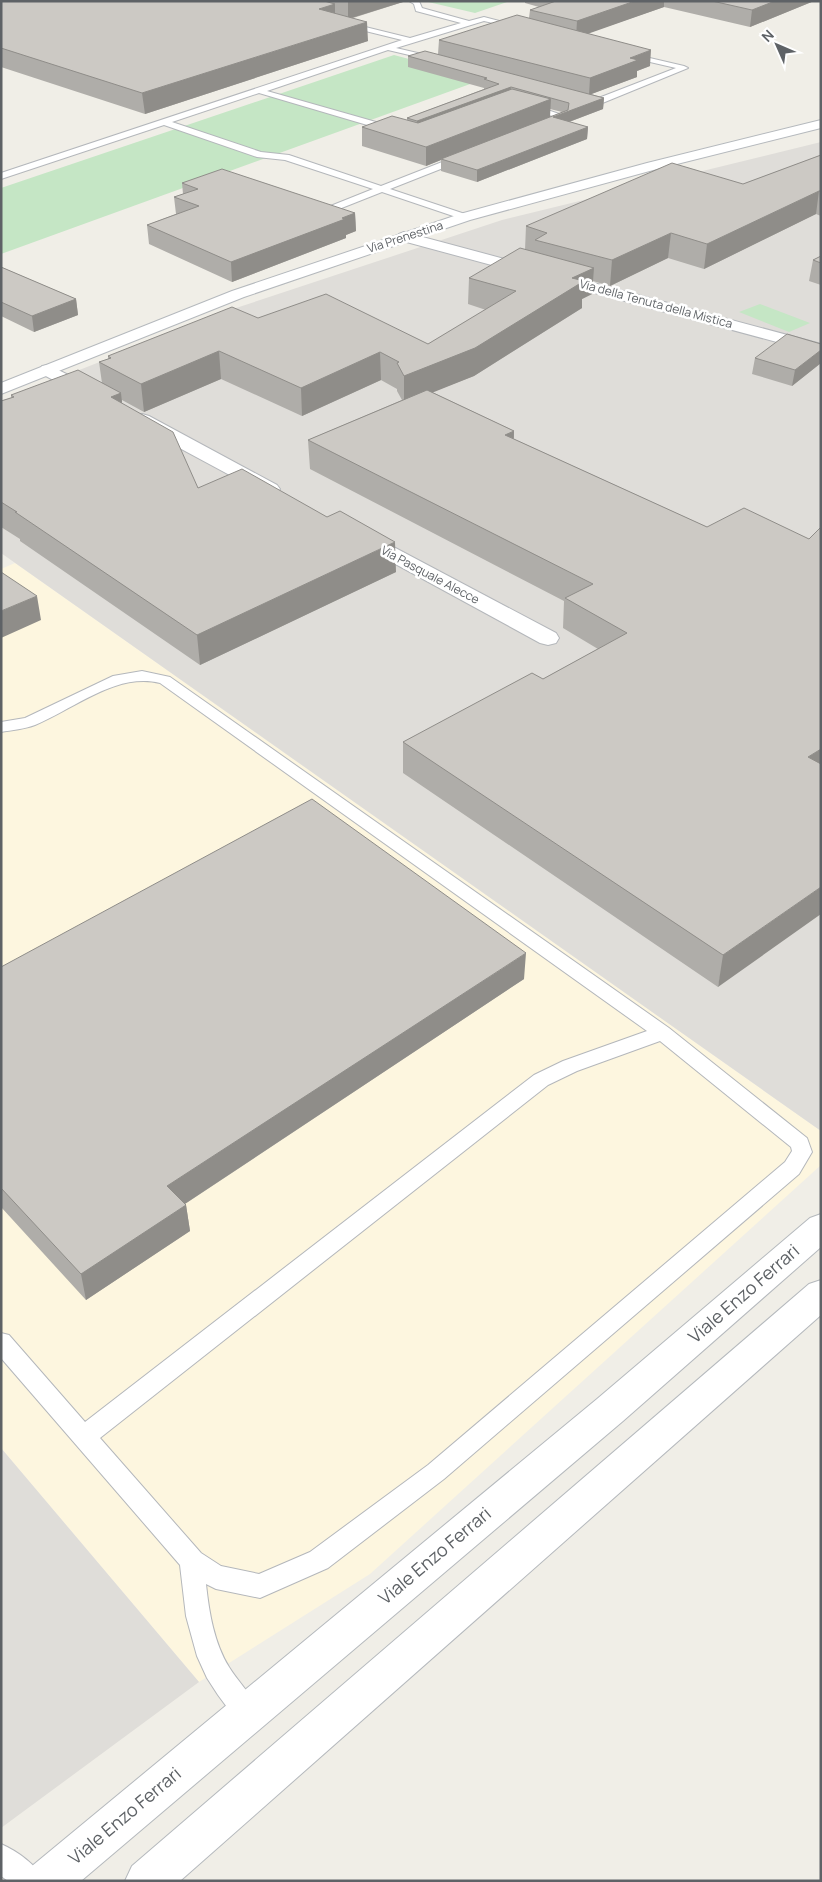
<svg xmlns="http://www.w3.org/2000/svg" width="822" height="1882" font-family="Manrope,sans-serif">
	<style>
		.commercial { fill: #fdf6df }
		.industrial { fill: #dfddd9 }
		.green { fill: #c5e6c5 }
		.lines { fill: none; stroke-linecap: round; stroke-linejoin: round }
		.lane-casing { stroke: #b4b7bb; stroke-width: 2 }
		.street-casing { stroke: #b4b7bb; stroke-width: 2 }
		.secondary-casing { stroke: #b5b9bd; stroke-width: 2 }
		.lane { fill: #fff; fill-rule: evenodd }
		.street { fill: #fff; fill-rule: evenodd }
		.secondary { fill: #fff; fill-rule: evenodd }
		.wall { fill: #afada9; fill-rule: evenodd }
		.shaded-wall { fill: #8f8d89 }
		.building { fill: #ccc9c4; stroke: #8f8d89 }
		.labels { text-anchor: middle; stroke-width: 5; stroke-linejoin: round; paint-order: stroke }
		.far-street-label { font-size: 12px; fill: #5e6266; stroke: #fff }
		.near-street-label { font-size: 18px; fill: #5e6266; stroke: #fff }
	</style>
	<rect width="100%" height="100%" fill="#f0eee7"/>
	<path class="commercial" d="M15 563 821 1131V1165L370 1574 199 1682 1 1448V569Z"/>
	<path class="industrial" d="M821 142V1131L1 553V401L236 308 502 220Z
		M1 1448 199 1682 1 1828Z"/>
	<path class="green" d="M424 1H510L475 13Z
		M394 55 484 79 1 254V188Z
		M760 304 810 323 789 332 739 312Z"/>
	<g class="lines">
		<g class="lane-casing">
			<path id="lane" d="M409 1H419L422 8 469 21 484 17 523 27 519 29 484 21 396 48 439 58V62L388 50 267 91 397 128V132H391L259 93 172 122 261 152 289 155 381 186 460 155H466V159L390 189 468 215V219H462L382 192 334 211H328V207L373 189 285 160 257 157 164 125 1 179V173L402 40 341 25V21L410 38 461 23 416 11 414 4Z
				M624 52 684 66 688 68 600 104 579 100V96L596 99 676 68 624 56Z
				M524 104H530L568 117 553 124H547V120L556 117 524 108Z
				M142 671 170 677 669 1028 807 1138 812 1152 799 1174 444 1479 328 1568 260 1598 216 1589 206 1584C209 1612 214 1643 229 1667 239 1683 253 1696 260 1713L256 1722 247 1726 238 1722 218 1695 207 1678 197 1656 186 1616 180 1565 1 1358V1333L9 1335 85 1422 534 1075 563 1061 647 1031 160 683C116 672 74 709 35 725 25 729 12 730 1 732V722L25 718 113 676ZM660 1041 791 1147 792 1151 785 1162 428 1465 310 1552 259 1574 221 1566 201 1553 100 1438 548 1085 577 1071Z
				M1 1844C17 1851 37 1865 44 1881H8L1 1876Z"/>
		</g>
		<g class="street-casing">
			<path id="street" d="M404 232 821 344V354L399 240 396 237 399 234Z
				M48 365 99 390 102 394 99 398 93 399 87 398 42 374 39 370 42 366Z
				M142 414 149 416 277 485 280 489 277 493 270 495 263 493 135 424 133 420 135 416Z
				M362 532 369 534 556 633 559 638 556 643 548 645 540 643 355 542 352 538 355 534Z"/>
		</g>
		<g class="secondary-casing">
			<path id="secondary" d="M821 120V128L657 169 470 220 244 297 1 394V383L232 291 460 214 647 163Z
				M821 1214V1247L623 1421 81 1881H25L32 1866 597 1399 810 1218Z
				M821 1280V1315L180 1881H125L132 1866 809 1284Z"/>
		</g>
		<use href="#lane" class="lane"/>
		<use href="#street" class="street"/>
		<use href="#secondary" class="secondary"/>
	</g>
	<path class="wall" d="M1 1H403V2L353 18 368 41 145 114 1 67Z
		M525 1H814L750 27 664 7 588 33 650 66 637 71V77L591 94 604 98 603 109 569 122 588 127 587 139 477 182 441 171V160L426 166 362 146V127L407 120V118L484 89V88L408 67V56L438 54 439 40 529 18 530 10 539 7 525 3ZM550 109 562 112 550 117Z
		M821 155V216L816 214 704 269 668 258 610 286 593 281 592 294 582 299V308L474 376 432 392 514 431V439L707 527 809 539 718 987 403 773V742L543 679 598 649 563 628 564 601 310 469 308 440 402 400 397 391V389L381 380 302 416 221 379 144 412 122 400V403L198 488 396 572 200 665 20 541V539L1 527V401L11 398V395L102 383 99 362 108 359V356L258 318 428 344 486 310 468 304 469 278 525 250 526 226 743 184Z
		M182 183 355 213 356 231 346 235V238L232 282 149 244 147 225 176 214 174 197 183 194Z
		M821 256V285L809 281 813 260Z
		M1 267 76 299 78 315 34 332 1 316Z
		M821 344V363L792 386 752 374 755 358Z
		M1 967 524 979 185 1204 186 1205 190 1231 86 1300 1 1207Z"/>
	<path class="shaded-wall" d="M348 1H403V2L348 19Z
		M635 1H664V7L576 38 577 21Z
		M775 1H814L750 27 752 10Z
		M335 4V24L319 9Z
		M367 22 368 41 145 114 142 93Z
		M651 50 650 66 637 71V77L589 95 590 78 630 58Z
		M511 87 510 98 417 132V121Z
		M604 98 603 109 553 128V117Z
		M551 99 550 117 441 159V160L426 166V147Z
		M588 127 587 139 477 182V170Z
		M819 191 816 214 704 269 707 244Z
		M355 213 356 231 346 235V238L232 282 231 262Z
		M671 233 668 258 610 286 612 260Z
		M594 268 592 294 582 299V308L474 376 404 404V376L572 278Z
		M76 299 78 315 34 332 32 316Z
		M821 350V363L792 386 795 370Z
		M219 351 221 379 144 412 141 384Z
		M380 352 381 380 302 416 301 388Z
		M121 393 124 421 111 397Z
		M514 431 513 459 505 435Z
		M395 542 396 572 200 665 197 635Z
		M37 596 41 620 1 638V611Z
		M821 749V776L808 757Z
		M821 887V914L718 987 723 955Z
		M526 953 524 979 171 1213 167 1186Z
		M186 1205 190 1231 86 1300 81 1274Z"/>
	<path class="building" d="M1 1H324L335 4 319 9 367 22 142 93 1 48Z
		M556 1H635L577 21 530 10Z
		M712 1H775L752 10Z
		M517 15 651 50 630 58 638 60 590 78 439 40Z
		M425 51 604 98 553 117 588 127 477 170 441 159 568 110 569 103 511 87 417 121 407 118 499 84 484 79 487 78 408 56Z
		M512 89 551 99 426 147 362 127 392 116 418 123Z
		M821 155V191H819L707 244 671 233 612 260 535 240 547 233 526 226 672 163 743 184Z
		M222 169 355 213 342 218 345 219 231 262 147 225 199 206 174 197 198 189 182 183Z
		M520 248 594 268 572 278 584 281 475 348 404 376 397 363 399 362 380 352 301 388 219 351 141 384 99 362 111 358 108 356 232 307 258 318 326 294 428 344 516 291 469 278Z
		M821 256V263L813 260Z
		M1 267 76 299 32 316 1 302Z
		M787 334 821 344V350L795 370 755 358Z
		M78 370 121 393 111 397 173 432 198 488 242 469 327 517 340 511 395 542 197 635 15 512H17L1 502V401L14 397 11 395Z
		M427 390 514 431 505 435 707 527 744 508 809 539 821 527V749L808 757 821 764V887L723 955 403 742 532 673 543 679 627 633 565 598 593 584 308 440Z
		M1 572 37 596 1 611Z
		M312 799 526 953 167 1186 186 1205 81 1274 1 1188V967Z"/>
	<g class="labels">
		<g class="far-street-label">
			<text transform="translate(405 237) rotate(-18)" y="4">Via Prenestina</text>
			<text transform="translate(656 304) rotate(15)" y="4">Via della Tenuta della Mistica</text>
			<text transform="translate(430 575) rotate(28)" y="4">Via Pasquale Alecce</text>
		</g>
		<g class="near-street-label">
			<text transform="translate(744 1294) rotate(-41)" y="6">Viale Enzo Ferrari</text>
			<text transform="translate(435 1556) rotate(-40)" y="6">Viale Enzo Ferrari</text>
			<text transform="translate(125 1816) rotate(-40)" y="6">Viale Enzo Ferrari</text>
		</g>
	</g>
	<rect width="822" height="1882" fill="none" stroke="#5e6266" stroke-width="5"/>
	<g transform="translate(777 45) rotate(315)" stroke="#ffffff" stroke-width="4" paint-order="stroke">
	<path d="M0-4L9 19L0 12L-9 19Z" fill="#5e6266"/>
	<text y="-8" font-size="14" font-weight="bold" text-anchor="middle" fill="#5e6266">N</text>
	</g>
</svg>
